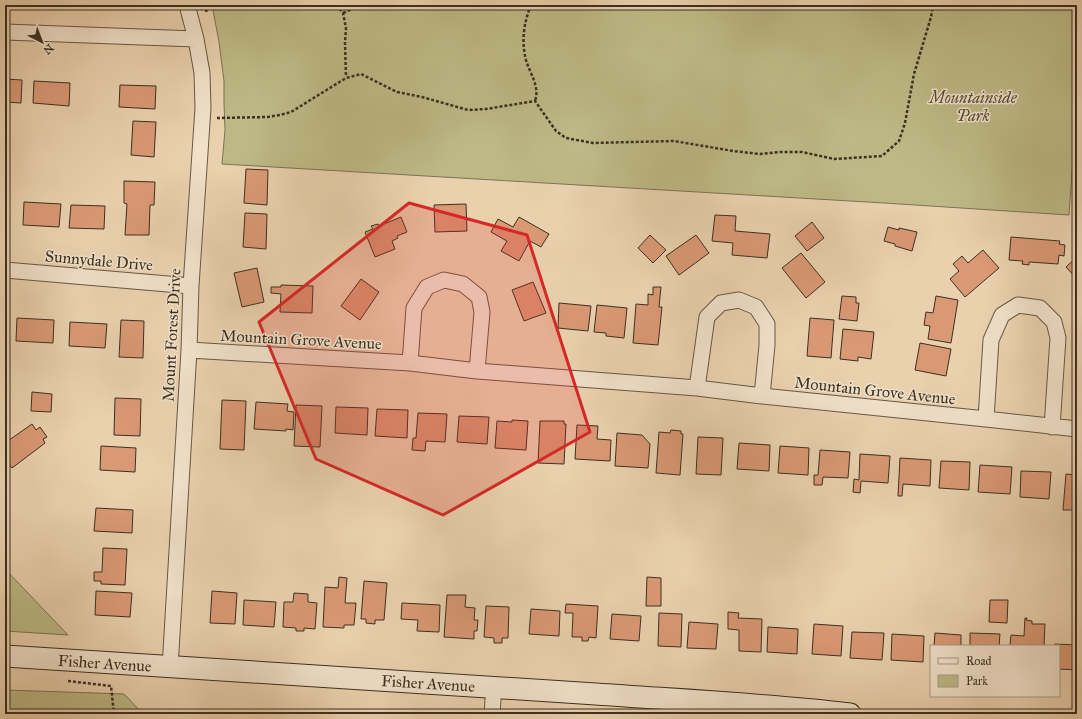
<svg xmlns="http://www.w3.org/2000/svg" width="1082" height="719" font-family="'IM FELL Great Primer',serif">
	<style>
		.green { fill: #bdb986; stroke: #7c7454 }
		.building { fill: #da9975; stroke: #3c3022 }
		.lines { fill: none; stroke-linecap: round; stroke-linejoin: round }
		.street-casing { stroke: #685845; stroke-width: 17 }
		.secondary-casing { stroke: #3c3022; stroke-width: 23 }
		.path { stroke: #3c3022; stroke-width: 2.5; stroke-dasharray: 3 2; stroke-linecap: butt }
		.street { stroke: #f1e1ca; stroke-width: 15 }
		.secondary { stroke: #f1e1ca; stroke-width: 21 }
		.marked { fill: #d62828; fill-opacity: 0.2; stroke: #d62828; stroke-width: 3; stroke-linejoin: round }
		.labels { text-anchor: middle; stroke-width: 3; stroke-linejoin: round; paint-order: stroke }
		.park-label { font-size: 16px; font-style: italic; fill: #564b36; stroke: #f1e1ca }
		.street-label { font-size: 16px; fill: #3c3022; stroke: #f1e1ca }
	</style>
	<rect width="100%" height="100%" fill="#ead1ae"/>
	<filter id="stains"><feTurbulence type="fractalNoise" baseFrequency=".005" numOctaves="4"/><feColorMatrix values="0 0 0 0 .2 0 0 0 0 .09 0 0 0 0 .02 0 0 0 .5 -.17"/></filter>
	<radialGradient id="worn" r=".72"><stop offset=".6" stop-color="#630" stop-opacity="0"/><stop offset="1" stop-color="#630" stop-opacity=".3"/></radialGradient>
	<path class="green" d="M212 5H1077V99L1069 215 884 203 222 164 225 130 224 103V81L219 42Z
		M5 569 68 635 5 631Z
		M5 690 124 694 143 714H5Z"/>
	<path class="building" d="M5 79 22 80 21 103 5 102Z
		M34 81 70 83 69 106 33 103Z
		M120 85 156 86 155 109 119 107Z
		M133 121 156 122 154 157 131 155Z
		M246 169 268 170 267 205 244 203Z
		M124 181 155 182 154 205H150L149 235H125L127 204 124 203Z
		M24 202 61 204 59 227 23 225Z
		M466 204 467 231 435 232 434 205Z
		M71 205 105 206 104 229 69 228Z
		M245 213 267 214 266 249 243 247Z
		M715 215 736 216 735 231 770 234 767 258 732 255 733 243 712 241Z
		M401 217 407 232 397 236 398 238 392 241 395 249 375 257 365 232 373 229 371 226 378 224 379 226Z
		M519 217 549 234 541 247 530 241 519 261 501 251 507 241 491 232 498 219 513 227Z
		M812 222 824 238 807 251 795 236Z
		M888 227 899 230V228L917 232 912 251 895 246V244L884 241Z
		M650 235 666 250 653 263 638 248Z
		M696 235 709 253 679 275 666 256Z
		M1011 237 1060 241 1059 244 1065 245 1064 256 1059 255 1058 264 1029 262V265L1022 264 1023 261 1009 260Z
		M983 250 999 268 965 297 950 279 959 271 953 264 962 256 968 263Z
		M801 253 825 282 806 298 782 268Z
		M1077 257V279L1066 267Z
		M257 268 264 302 242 307 234 273Z
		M361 279 379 292 360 320 341 306Z
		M533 282 546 313 524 321 512 290Z
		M281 285 313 286 312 313 280 312 281 294 271 293V287H281Z
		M653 287H661L659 307H662L658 345 633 343 636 304 648 305V294L653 295Z
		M842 296 856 297V303H859L857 321 839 319Z
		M936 296 958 300 951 343 928 339 930 326 924 325 926 312 933 313Z
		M559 303 591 306 588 331 558 328Z
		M597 305 627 308 624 338 606 336V333L594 332Z
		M17 318 54 320 53 343 16 341Z
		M810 318 834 320 831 358 807 356Z
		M121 320 144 321 143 358 119 357Z
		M70 322 107 324 105 348 69 346Z
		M843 329 874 332 871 359 858 357V361L840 359Z
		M920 343 951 349 946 376 915 370Z
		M32 392 52 394 51 412 31 411Z
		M115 398 141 399 140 436 114 435Z
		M222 400 246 401 244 450 220 449Z
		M256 402 288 404 287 411 294 412 293 430 286 429V431L254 429Z
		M296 405 322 406 320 447 294 446Z
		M336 407 368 408 367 435 335 433Z
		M377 409 408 410 407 438 375 436Z
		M418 413 447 414 445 442 426 441 425 451 412 450 413 438H416Z
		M459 416 489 417 487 444 457 442Z
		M512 420 528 421 526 450 495 448 497 421 512 422Z
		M540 421H564V424H566L564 464 538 463Z
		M32 424 36 430 40 427 47 437 43 439 45 443 12 468 5 459V443Z
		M577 425 598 426 597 439 611 440 610 461 575 459Z
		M671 430 681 431V434H683L680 475 656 473 659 432 670 433Z
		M617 433 642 435 650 444 648 468 615 466Z
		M698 437 723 438 721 475 696 474Z
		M739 443 770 445 769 471 737 469Z
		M101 446 136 448 135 472 100 470Z
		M780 446 809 448 808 475 778 473Z
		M820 450 850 452 848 478 823 477 822 485H814V475H818Z
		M860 454 890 456 888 483 861 481 860 493 853 492 854 479 859 480Z
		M900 458 931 460 930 486 903 484 902 496H898Z
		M941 461 970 462 969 490 939 488Z
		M980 465 1012 467 1010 494 978 492Z
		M1021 471 1051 472 1049 499 1020 497Z
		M1066 474 1077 475V510H1063Z
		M96 508 133 510 132 533 94 531Z
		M103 548 127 549 125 585 101 584V581H94V572H102Z
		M339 577 347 578 345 603H356L354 625H344V628L323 627 325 587 338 588Z
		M647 577 661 578V606H646Z
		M364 581 387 583 384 620H375V624L366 623V619H361Z
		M96 591 132 593 130 617 95 615Z
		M212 591 237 593 235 624 210 623Z
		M294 593 308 594V602L317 603 315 629 304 628V631H296V628L283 627 284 602H293Z
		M447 595H466L465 607 475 608 474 620H478L477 631H474V639L444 637Z
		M244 600 276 602 274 627 243 625Z
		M990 600H1008L1007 623 989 622Z
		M402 603 440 605 439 632 417 631 418 620 401 619Z
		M566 604 598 606 596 638 589 637 588 641H582V637H572L573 613H565Z
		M486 606 509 607 508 638H502V643H494V638L484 637Z
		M531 609 560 611 559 636 529 634Z
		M728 612 739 613 738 618 762 619 761 652 739 651V630L728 629Z
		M659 613 682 614 681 647 658 646Z
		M612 614 641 616 639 641 610 639Z
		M1025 618H1027L1026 620 1032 621V624H1045L1044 646H1010L1011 635 1024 636Z
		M689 622 718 624 716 649 687 648Z
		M814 624 843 626 841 656 812 654Z
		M768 627 798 629 797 654 767 652Z
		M852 632 884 633 882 660 850 658Z
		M935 633 961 635V646H934Z
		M970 633 1000 634 999 646H970Z
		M892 634 924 636 923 662 891 660Z
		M1055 644 1077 645V670L1059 669V646H1055Z
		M190 710H204V714H190Z"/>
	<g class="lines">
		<g class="street-casing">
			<path id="street" d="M5 32 196 39
				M5 270 191 286
				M189 350 410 363 477 371 697 388 762 396 986 419 1077 429
				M410 363 414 308 427 287 444 280 463 284 479 297 482 312 477 371
				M697 388 707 317 721 303 739 300 756 307 767 324V345L762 396
				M986 419 991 340 1002 315 1018 305 1040 308 1054 322 1058 338 1052 427
				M170 668 189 350 191 286 203 108 202 73 196 39 187 5
				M492 714 494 686"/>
		</g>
		<g class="secondary-casing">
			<g id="secondary">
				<path id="s1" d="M5 656C202 670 399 680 596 694 680 700 765 704 850 714"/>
			</g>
		</g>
		<path class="path" d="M336 5 343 13 346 28 345 43 346 77
			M531 5C524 22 521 41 526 60 530 74 540 86 535 101
			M205 11 208 10 214 5
			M343 13 361 5
			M217 118 268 117 280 115 291 112 346 78 361 74 397 92 422 97 468 110 486 109 535 101 556 131 566 138 593 143 674 141 733 151 760 154 780 152H802L834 159 882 156 899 141 905 123 914 74 931 17 933 5
			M68 681 111 686 114 714"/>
		<use href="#street" class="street"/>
		<use href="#secondary" class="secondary"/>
	</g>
	<path class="marked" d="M409 203 527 235 590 432 443 515 316 459 259 322Z"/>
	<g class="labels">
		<g class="park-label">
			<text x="973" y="103">Mountainside<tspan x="973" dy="18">Park</tspan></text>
		</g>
		<g class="street-label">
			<text transform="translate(99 260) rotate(5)" y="6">Sunnydale Drive</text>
			<text transform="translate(171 335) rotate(-87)" y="6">Mount Forest Drive</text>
			<text transform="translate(301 339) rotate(3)" y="6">Mountain Grove Avenue</text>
			<text transform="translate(875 390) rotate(6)" y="6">Mountain Grove Avenue</text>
			<text dy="6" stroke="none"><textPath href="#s1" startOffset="100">Fisher Avenue</textPath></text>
			<text dy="6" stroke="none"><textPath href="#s1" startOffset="424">Fisher Avenue</textPath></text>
		</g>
	</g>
	<rect width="1082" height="719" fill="none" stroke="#ead1ae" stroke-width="20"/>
	<rect x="6" y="6" width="1070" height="707" fill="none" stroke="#3c3022" stroke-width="2"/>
	<rect x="10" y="10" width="1062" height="699" fill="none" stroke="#3c3022"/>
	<rect x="930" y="645" width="130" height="52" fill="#f1e1ca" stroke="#a99a87"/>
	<rect x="938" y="658" width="20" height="6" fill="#f1e1ca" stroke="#a99a87"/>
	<text x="966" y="665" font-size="12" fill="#3c3022">Road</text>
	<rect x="938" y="675" width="20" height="12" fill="#bdb986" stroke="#a99a87"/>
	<text x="966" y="685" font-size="12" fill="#3c3022">Park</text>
	<g transform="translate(42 42) rotate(138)" stroke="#f1e1ca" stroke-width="3" paint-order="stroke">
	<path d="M0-3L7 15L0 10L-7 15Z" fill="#3c3022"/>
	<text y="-6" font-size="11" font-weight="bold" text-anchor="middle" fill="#3c3022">N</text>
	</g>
	<rect width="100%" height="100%" filter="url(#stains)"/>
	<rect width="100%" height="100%" fill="url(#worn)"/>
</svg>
